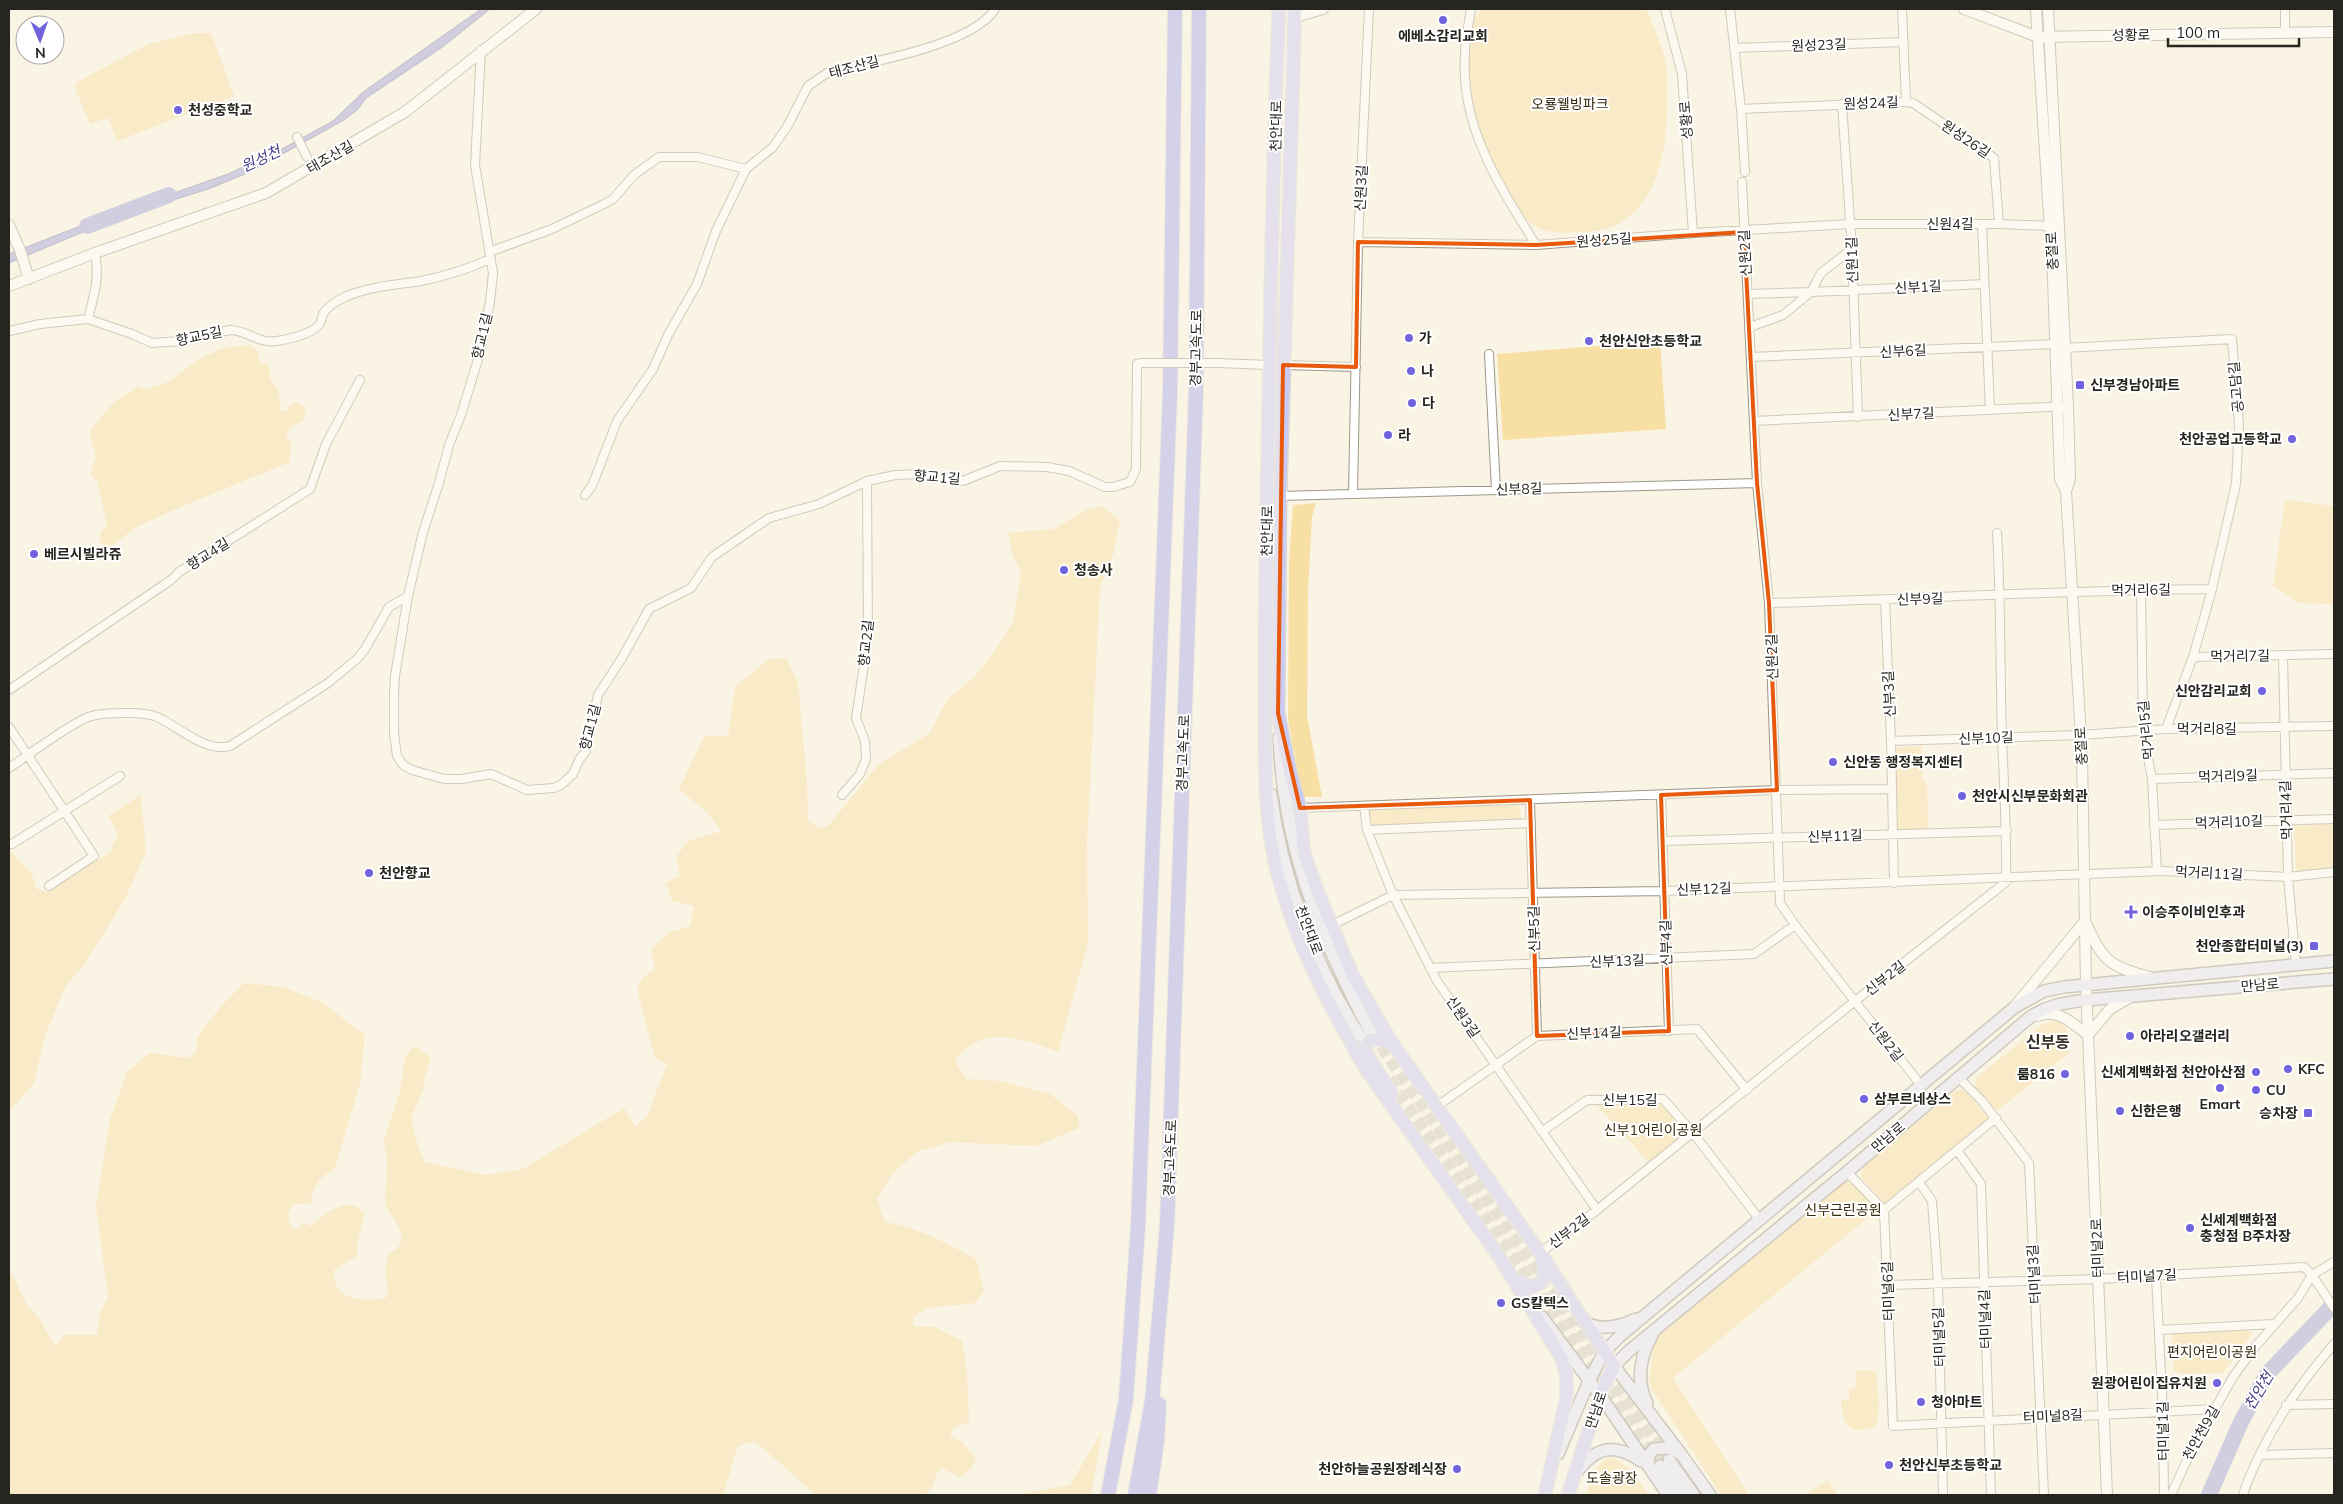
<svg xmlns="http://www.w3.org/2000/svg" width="2343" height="1504" font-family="Mulish,'Noto Sans KR',sans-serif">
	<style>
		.green { fill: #f8e0a4 }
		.water { fill: #9f9fd7; stroke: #7b7aa0 }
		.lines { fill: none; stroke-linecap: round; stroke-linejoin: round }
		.river { stroke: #9f9fd7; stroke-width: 16 }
		.secondary-tunnel { stroke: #d0cbbd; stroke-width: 11; stroke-dasharray: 11 5.5; stroke-linecap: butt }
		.minor-casing { stroke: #9d9789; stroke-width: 10 }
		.tertiary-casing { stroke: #9d9789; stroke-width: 12 }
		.secondary-casing { stroke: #9d9789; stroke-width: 14 }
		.primary-casing { stroke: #d8d8d7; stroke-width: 15 }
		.motorway-casing { stroke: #d8d8d7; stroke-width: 16 }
		.minor { stroke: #fff; stroke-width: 8 }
		.tertiary { stroke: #fff; stroke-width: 10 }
		.secondary { stroke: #e5e4fa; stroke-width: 11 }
		.primary { stroke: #cbcaf5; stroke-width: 12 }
		.motorway { stroke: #a8a6ee; stroke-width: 14 }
		.minor-bridge-casing { stroke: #9d9789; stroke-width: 10; stroke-linecap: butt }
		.minor-bridge { stroke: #fff; stroke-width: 8 }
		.marked { fill: none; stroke: #e8590c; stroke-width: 4; stroke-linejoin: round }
		.poi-dot { fill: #7162dd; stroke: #fff; stroke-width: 2 }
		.labels { text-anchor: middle; stroke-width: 4; stroke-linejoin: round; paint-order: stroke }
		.street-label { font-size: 14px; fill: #27251f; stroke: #fff }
		.poi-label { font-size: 14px; font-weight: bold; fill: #27251f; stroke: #fff; text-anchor: start }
		.park-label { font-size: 14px; fill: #372c11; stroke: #fff }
		.water-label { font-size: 15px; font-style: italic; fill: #433c80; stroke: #fff }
		.quarter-label { font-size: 16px; font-weight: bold; fill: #342f24; stroke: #fff }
	</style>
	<rect width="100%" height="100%" fill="#faf4e5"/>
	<path class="green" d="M1482 9H1644L1649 14C1654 30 1663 47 1666 64 1668 74 1667 87 1667 98 1668 154 1656 229 1585 232 1568 233 1545 235 1531 223 1513 209 1484 154 1478 133 1474 120 1473 105 1471 92 1467 66 1462 29 1482 9Z
		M195 33H211L234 96 117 141 108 118 90 124 76 91 75 83 149 44Z
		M1660 341 1666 429 1503 440 1497 354Z
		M250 345 257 350 260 363H266L270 369V378L278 390 281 410 287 412 289 406 295 402 306 407 303 422C293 424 290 427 286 437L291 444 290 462 171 511 135 528 110 547H105L100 541V534L107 524 97 481 90 475 96 457 89 432 113 403 139 386 144 390 168 382 199 359 223 348Z
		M2285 500 2334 506V604L2299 603 2273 586Z
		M1316 503 1312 517 1308 591 1307 716 1322 797H1302L1288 719 1289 563 1293 505Z
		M1103 506 1120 521 1114 552 1100 588 1087 843 1088 943 1058 1052C1022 1038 981 1023 955 1061L966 1079 1001 1081 1050 1094 1078 1116 1079 1128 1036 1146 950 1142 917 1152 892 1174 877 1199 885 1222C918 1227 946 1243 976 1259L984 1291 976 1303 928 1308 914 1316 913 1326 935 1327 962 1341C968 1368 968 1395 969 1422L954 1427 950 1436 962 1442 976 1458C973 1467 968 1472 960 1477L941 1468C933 1477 935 1487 925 1495H816L755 1441 738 1446 723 1495H9V1268L27 1305 39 1318 55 1346 65 1335H97L100 1313 108 1296 96 1207 110 1119 127 1072 149 1053 188 1058 197 1052V1037L221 1006 244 983 284 987 323 1003 365 1035 360 1084 335 1168 320 1179 311 1195 312 1203 294 1204C286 1214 287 1218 293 1229H297L303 1223 311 1226C321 1217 340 1201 355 1206 358 1207 362 1212 365 1214L358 1239 357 1256 334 1270C333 1301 361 1302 386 1298L388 1292 385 1272 388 1253 397 1249 402 1240 400 1229 385 1204 387 1163 384 1139 400 1091 405 1057 412 1048 417 1047 431 1058 423 1081 425 1086 411 1118 418 1146 425 1162 486 1175 523 1169 624 1108 636 1127 648 1114 667 1064 655 1058 637 990 642 978 655 969 651 949 670 932 690 926 694 906 672 901 666 883 680 876 676 857 688 841 721 831 705 810 679 790 704 736H728L735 687 769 659 786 658 798 682 807 782 808 821 819 828 828 826 878 765 930 733 942 708 949 698 975 676 992 655 1013 622 1021 572 1013 555 1008 533 1054 529 1086 510Z
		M1922 746 1923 781 1927 783 1928 829 1898 830 1894 825 1893 753 1896 748Z
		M141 795 146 852 125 899 84 965 65 987 45 1036 34 1083 9 1112V850L31 872 37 889 47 892 112 851V846L118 834 108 816Z
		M1520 803 1521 821 1373 826 1367 812 1369 808Z
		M2334 824V868L2296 873 2294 826Z
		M2051 1021 2060 1022 2067 1029 2069 1053 1997 1111C1988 1102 1970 1091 1977 1077L2043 1024Z
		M1961 1089 1967 1093 1988 1118 1987 1122 1890 1203 1884 1202 1861 1177 1862 1167 1956 1091Z
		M1661 1102 1687 1131 1688 1135 1651 1165 1596 1104Z
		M1843 1182H1853L1876 1206V1211L1673 1378 1749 1495H1721L1651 1388 1649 1379 1655 1338Z
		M2244 1328 2253 1333 2223 1373 2184 1374 2174 1371 2172 1332Z
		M1856 1370 1876 1371C1878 1389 1881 1408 1876 1426 1851 1437 1842 1426 1841 1400H1849V1388L1856 1387Z
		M1102 1431 1091 1495H1014L1070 1485Z
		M1608 1457C1627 1460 1638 1481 1649 1495H1586C1591 1479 1594 1467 1608 1457Z
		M1828 1480 1838 1495H1805Z"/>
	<path class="water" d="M481 9H490L441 48 366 98 358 109 344 120 252 171 211 188 114 219 9 263V254L80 226 228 174 282 149 333 121 363 92Z"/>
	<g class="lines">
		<path class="river" d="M87 226 169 195
			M2209 1495 2240 1424 2267 1374 2334 1304"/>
		<path class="secondary-tunnel" d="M1371 1033 1669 1460
			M1389 1079 1660 1466"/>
		<g class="minor-casing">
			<path id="minor" d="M1471 9C1469 24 1465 39 1465 54 1460 128 1500 186 1536 245
				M1665 9 1682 74 1693 233
				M1730 9 1741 109 1745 172
				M2285 9V32
				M1734 48 1904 42
				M481 50 475 165 493 273 490 302 480 353 461 415 449 445 439 483 423 532 408 596 395 676 394 695V734L397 756 403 765 412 770 444 779H461L491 774 527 790 554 788 561 785 573 774 579 760 586 751 598 695 622 658 649 609 691 588 712 557 769 518 819 504 867 481 895 475 920 474 963 481 1000 466 1047 467 1069 471 1105 487H1113L1130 482 1136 469 1137 364 1142 363
				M1906 102 1913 103 1994 158 1999 224
				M1842 104 1852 249 1858 417
				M1741 109 1906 102 1902 9
				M297 137 307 157
				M1742 182 1757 483 1769 603 1780 903 1795 925 1920 1084
				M1982 224 1990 410
				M1358 242 1536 245 1693 233 1850 224H1999L2050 226
				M489 252 552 229 604 204 613 199 634 175 659 157H698L746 169
				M1748 294 1811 292 1821 273 1852 249
				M88 319C94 296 100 277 95 253
				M1750 327 1783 315 1811 292 1984 284
				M9 331 40 324 88 319 132 334 152 343 181 341 230 330C247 330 258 344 277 341 289 339 311 334 319 325 321 322 322 317 323 314 328 305 338 300 347 296 372 286 396 285 421 281 446 276 468 269 490 259
				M2064 348 2232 339 2239 425 2236 484 2211 593 2193 657 2166 729
				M1489 354 1496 490
				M1751 357 2055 344
				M1217 363 1269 365
				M1283 365 1356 367
				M1754 421 2068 406
				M1353 493 1358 242 1369 9
				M585 495 592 486 617 421 653 369 668 335 697 284 716 231 746 169 773 147 787 127 808 86 827 73 837 69C876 62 974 43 995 9
				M1280 496 1757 483
				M2141 589 2143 731 2152 779 2157 871
				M1885 600 1891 741 1894 883
				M1769 603C1917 599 2064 590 2212 589
				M2283 655 2288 877 2296 965
				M2193 657 2334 654
				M9 690 171 580 179 572 310 489 326 444 360 380
				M9 727 94 856 49 886
				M1891 741 2081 735 2166 729 2334 726
				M9 768C33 752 61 730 86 718 99 712 145 711 157 717 178 726 205 753 230 746L328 683 358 658 365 649 389 607 408 596
				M2152 779 2334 773
				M842 795 860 774 866 759 865 741 856 718 868 638 867 481
				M1661 795 1669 1031
				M1530 800 1537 1036
				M1364 806 1367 830 1393 895 1437 981 1597 1210
				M1300 808 1777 790 1891 789
				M2154 825 2334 819
				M1367 830 1531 823
				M1664 841 2007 831
				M12 844 120 776
				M1332 925 1393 895 1665 891 2162 871 2288 877 2334 872
				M1430 968 1754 954 1795 925
				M1959 1078 1982 1101 2029 1163 2044 1495
				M1436 1107 1537 1036 1697 1029 1747 1090
				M1543 1131 1587 1100 1663 1099 1693 1133 1760 1220
				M1957 1150 1981 1184 1991 1495
				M1847 1172 1884 1210 1893 1426 2214 1409
				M1919 1182 1932 1201 1938 1283 1943 1495
				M1884 1210 1996 1118
				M1540 1253 1597 1210 1855 1001 2006 882C2007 834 2004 786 2002 738 2000 670 2001 601 1997 533
				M2156 1277 2163 1411 2164 1495
				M1888 1285 2098 1279 2304 1267 2312 1275 2334 1308
				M2159 1330 2274 1324
				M2286 1405 2334 1404
				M2260 1455 2334 1453
				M2171 1495 2192 1449 2233 1377 2255 1347 2298 1298 2312 1275 2334 1262
				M2243 1495C2247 1481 2253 1469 2259 1456 2280 1413 2303 1380 2334 1344"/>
		</g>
		<g class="tertiary-casing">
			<path id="tertiary" d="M1964 9 2038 37 2334 32
				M2036 9 2053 279 2060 479 2066 491
				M2048 9 2068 406 2070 479 2066 491 2082 753 2086 985 2107 1495
				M1295 17 1323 9
				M9 225 20 250 29 279
				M9 286 95 253 266 193 405 112 536 9
				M2015 1006 2085 921C2102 959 2108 967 2150 977
				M2037 1016C2058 1008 2072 1023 2088 1035L2110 1009 2129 998"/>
		</g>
		<g class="secondary-casing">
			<path id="secondary" d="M1279 737C1283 846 1320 938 1371 1033
				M1271 794C1282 877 1314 965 1360 1036
				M1542 1317 1600 1395 1668 1495
				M1583 1321C1600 1332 1619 1327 1636 1319
				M1647 1403C1636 1381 1640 1357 1652 1335
				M1558 1454 1589 1381 1604 1352 1620 1336 2015 1007 2044 991 2064 987 2334 961
				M1669 1460 1694 1495
				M1648 1466 1649 1455 1654 1449 1669 1448 1681 1454
				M1660 1466 1681 1495
				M1576 1473C1596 1447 1613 1442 1641 1461
				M1710 1495 1681 1454 1614 1366 1629 1351 1847 1172 2029 1018C2047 1005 2065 1003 2086 1000L2334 979"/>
		</g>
		<g class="primary-casing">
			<path id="primary" d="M1279 9C1271 188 1270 368 1266 548 1265 606 1265 664 1265 722 1265 769 1265 816 1275 863 1292 937 1329 1006 1367 1071L1498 1255 1561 1357 1566 1373 1567 1395 1545 1495
				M1295 9 1280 496 1278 713 1290 772 1300 808 1304 853 1318 892 1352 974 1390 1040 1540 1253 1614 1366 1600 1395 1568 1495
				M1392 1094 1367 1054 1366 1047 1370 1040 1383 1039 1394 1045
				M1516 1280 1531 1287 1541 1283 1545 1273 1542 1259"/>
		</g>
		<g class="motorway-casing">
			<path id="motorway" d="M1108 1495 1126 1399 1138 1226 1170 392 1175 9
				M1135 1495 1152 1401 1167 1226 1196 390 1199 9
				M1149 1495 1157 1442 1159 1404"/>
		</g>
		<use href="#minor" class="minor"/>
		<use href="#tertiary" class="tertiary"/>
		<use href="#secondary" class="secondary"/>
		<use href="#primary" class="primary"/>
		<use href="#motorway" class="motorway"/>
		<g class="minor-bridge-casing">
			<path id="minor-bridge" d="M1142 363H1217"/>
		</g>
		<use href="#minor-bridge" class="minor-bridge"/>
	</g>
	<path d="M0 0H2343V1504H0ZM1744 232 1757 483 1769 603 1777 790 1661 795 1669 1031 1537 1036 1530 800 1300 808 1278 713 1283 365 1356 367 1358 242 1536 245Z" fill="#faf4e5" fill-opacity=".55" fill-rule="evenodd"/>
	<path class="marked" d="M1744 232 1757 483 1769 603 1777 790 1661 795 1669 1031 1537 1036 1530 800 1300 808 1278 713 1283 365 1356 367 1358 242 1536 245Z"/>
	<g class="poi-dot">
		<circle cx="1443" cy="20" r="5"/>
		<circle cx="178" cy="110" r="5"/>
		<circle cx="1409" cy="338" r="5"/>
		<circle cx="1589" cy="341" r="5"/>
		<circle cx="1411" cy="371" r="5"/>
		<rect x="2075" y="380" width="10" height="10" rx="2.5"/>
		<circle cx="1412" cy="403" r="5"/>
		<circle cx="1388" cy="435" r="5"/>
		<circle cx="2292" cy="439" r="5"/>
		<circle cx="34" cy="554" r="5"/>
		<circle cx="1064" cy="570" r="5"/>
		<circle cx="2262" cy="691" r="5"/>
		<circle cx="1833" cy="762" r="5"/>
		<circle cx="1962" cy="796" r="5"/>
		<circle cx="369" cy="873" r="5"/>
		<path d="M2128.5 904.5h5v5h5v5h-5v5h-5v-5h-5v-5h5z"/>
		<rect x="2309" y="941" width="10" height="10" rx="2.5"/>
		<circle cx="2130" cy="1036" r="5"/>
		<circle cx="2288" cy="1069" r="5"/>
		<circle cx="2256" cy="1072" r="5"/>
		<circle cx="2065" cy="1074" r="5"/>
		<circle cx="2220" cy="1088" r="5"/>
		<circle cx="2256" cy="1090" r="5"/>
		<circle cx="1864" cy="1099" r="5"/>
		<circle cx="2120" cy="1111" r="5"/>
		<rect x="2303" y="1108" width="10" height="10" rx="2.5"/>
		<circle cx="2190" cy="1228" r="5"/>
		<circle cx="1501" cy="1303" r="5"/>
		<circle cx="2217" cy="1383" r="5"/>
		<circle cx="1921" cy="1402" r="5"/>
		<circle cx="1889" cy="1465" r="5"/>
		<circle cx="1457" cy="1469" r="5"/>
	</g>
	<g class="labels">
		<g class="street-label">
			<text transform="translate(2131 35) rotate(-1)" y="5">성황로</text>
			<text transform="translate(1819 45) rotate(-2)" y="5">원성23길</text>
			<text transform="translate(854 67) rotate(-15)" y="5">태조산길</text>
			<text transform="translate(1871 103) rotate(-2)" y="5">원성24길</text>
			<text transform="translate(1686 120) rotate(-94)" y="5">성황로</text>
			<text transform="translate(1276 126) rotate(-89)" y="5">천안대로</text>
			<text transform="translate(1966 139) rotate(34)" y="5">원성26길</text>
			<text transform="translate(330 157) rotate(-30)" y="5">태조산길</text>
			<text transform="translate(1361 188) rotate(-87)" y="5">신원3길</text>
			<text x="1950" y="229">신원4길</text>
			<text transform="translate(1604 240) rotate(-4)" y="5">원성25길</text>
			<text transform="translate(2052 251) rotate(-93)" y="5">충절로</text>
			<text transform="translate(1745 253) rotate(-93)" y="5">신원2길</text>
			<text transform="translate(1852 260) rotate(-92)" y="5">신원1길</text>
			<text transform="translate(1918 287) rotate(-3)" y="5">신부1길</text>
			<text transform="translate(199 336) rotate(-12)" y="5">향교5길</text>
			<text transform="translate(482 336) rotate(-77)" y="5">향교1길</text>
			<text transform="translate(1196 348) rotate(-89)" y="5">경부고속도로</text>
			<text transform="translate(1903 351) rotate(-3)" y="5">신부6길</text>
			<text transform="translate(2236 387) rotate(-95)" y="5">공고담길</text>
			<text transform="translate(1911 414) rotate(-3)" y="5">신부7길</text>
			<text transform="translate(937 477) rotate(5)" y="5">향교1길</text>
			<text transform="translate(1519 489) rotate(-2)" y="5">신부8길</text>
			<text transform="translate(1267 531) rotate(-89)" y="5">천안대로</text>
			<text transform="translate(208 554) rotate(-32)" y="5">향교4길</text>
			<text transform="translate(2141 590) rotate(-1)" y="5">먹거리6길</text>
			<text transform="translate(1920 599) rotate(-2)" y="5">신부9길</text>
			<text transform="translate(866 643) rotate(-84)" y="5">향교2길</text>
			<text transform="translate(2240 656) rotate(-1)" y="5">먹거리7길</text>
			<text transform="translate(1772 657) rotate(-92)" y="5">신원2길</text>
			<text transform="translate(1889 694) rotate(-93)" y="5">신부3길</text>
			<text transform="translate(590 727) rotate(-76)" y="5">향교1길</text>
			<text x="2207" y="734">먹거리8길</text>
			<text transform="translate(2146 730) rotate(-96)" y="5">먹거리5길</text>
			<text transform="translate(1986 738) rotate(-2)" y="5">신부10길</text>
			<text transform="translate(2081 746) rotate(-93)" y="5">충절로</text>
			<text transform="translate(1183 753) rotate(-88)" y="5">경부고속도로</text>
			<text transform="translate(2228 776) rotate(-2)" y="5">먹거리9길</text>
			<text transform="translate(2286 810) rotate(-92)" y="5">먹거리4길</text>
			<text transform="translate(2229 822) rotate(-2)" y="5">먹거리10길</text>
			<text transform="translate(1835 836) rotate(-2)" y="5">신부11길</text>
			<text transform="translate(2209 873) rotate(3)" y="5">먹거리11길</text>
			<text transform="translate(1704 889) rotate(-2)" y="5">신부12길</text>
			<text transform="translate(1534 929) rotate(-91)" y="5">신부5길</text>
			<text transform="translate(1309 930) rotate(69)" y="5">천안대로</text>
			<text transform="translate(1666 943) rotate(-92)" y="5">신부4길</text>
			<text transform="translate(1617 961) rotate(-2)" y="5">신부13길</text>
			<text transform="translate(1885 978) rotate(-38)" y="5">신부2길</text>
			<text transform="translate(2260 985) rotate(-5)" y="5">만남로</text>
			<text transform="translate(1463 1017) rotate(55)" y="5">신원3길</text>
			<text transform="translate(1594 1033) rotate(-2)" y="5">신부14길</text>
			<text transform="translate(1886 1041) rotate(52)" y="5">신원2길</text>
			<text x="1630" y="1105">신부15길</text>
			<text transform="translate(1888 1137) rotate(-40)" y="5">만남로</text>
			<text transform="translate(1170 1158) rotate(-88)" y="5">경부고속도로</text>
			<text transform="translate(1569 1231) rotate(-37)" y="5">신부2길</text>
			<text transform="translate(2097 1248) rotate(-92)" y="5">터미널2로</text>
			<text transform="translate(2034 1274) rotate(-93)" y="5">터미널3길</text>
			<text transform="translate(2147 1276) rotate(-3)" y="5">터미널7길</text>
			<text transform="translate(1888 1291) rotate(-92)" y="5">터미널6길</text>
			<text transform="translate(1985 1319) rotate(-92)" y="5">터미널4길</text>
			<text transform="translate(1939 1337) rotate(-92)" y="5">터미널5길</text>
			<text transform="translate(1596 1410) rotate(-71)" y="5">만남로</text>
			<text transform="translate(2053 1416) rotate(-3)" y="5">터미널8길</text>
			<text transform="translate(2163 1431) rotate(-91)" y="5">터미널1길</text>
			<text transform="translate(2201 1433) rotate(-61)" y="5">천안천9길</text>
		</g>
		<g class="poi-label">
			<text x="1443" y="41" text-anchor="middle">에베소감리교회</text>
			<text x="188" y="115">천성중학교</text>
			<text x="1419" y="343">가</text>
			<text x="1599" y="346">천안신안초등학교</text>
			<text x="1421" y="376">나</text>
			<text x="2090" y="390">신부경남아파트</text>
			<text x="1422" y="408">다</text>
			<text x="1398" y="440">라</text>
			<text x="2282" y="444" text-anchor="end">천안공업고등학교</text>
			<text x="44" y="559">베르시빌라쥬</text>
			<text x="1074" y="575">청송사</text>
			<text x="2252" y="696" text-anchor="end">신안감리교회</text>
			<text x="1843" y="767">신안동 행정복지센터</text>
			<text x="1972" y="801">천안시신부문화회관</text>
			<text x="379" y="878">천안향교</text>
			<text x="2142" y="917">이승주이비인후과</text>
			<text x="2304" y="951" text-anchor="end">천안종합터미널(3)</text>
			<text x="2140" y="1041">아라리오갤러리</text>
			<text x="2298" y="1074">KFC</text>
			<text x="2246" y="1077" text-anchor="end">신세계백화점 천안아산점</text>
			<text x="2055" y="1079" text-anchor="end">룸816</text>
			<text x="2266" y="1095">CU</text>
			<text x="1874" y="1104">삼부르네상스</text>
			<text x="2220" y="1109" text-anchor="middle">Emart</text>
			<text x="2130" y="1116">신한은행</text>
			<text x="2298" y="1118" text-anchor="end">승차장</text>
			<text x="2200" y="1225">신세계백화점<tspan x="2200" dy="16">충청점 B주차장</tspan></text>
			<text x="1511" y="1308">GS칼텍스</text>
			<text x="2207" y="1388" text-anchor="end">원광어린이집유치원</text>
			<text x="1931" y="1407">청아마트</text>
			<text x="1899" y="1470">천안신부초등학교</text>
			<text x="1447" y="1474" text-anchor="end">천안하늘공원장례식장</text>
		</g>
		<g class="park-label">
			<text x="1570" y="109">오룡웰빙파크</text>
			<text x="1653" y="1135">신부1어린이공원</text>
			<text x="1843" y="1215">신부근린공원</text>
			<text x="2212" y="1357">편지어린이공원</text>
			<text x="1612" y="1483">도솔광장</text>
		</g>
		<g class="water-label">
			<text transform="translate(261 159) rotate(-25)" y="5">원성천</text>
			<text transform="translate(2259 1391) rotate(-59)" y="5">천안천</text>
		</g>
		<g class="quarter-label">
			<text x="2048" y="1048">신부동</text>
		</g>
	</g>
	<rect width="2343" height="1504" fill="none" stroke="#27251f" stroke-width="20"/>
	<g transform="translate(40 40) rotate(178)"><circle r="24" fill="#ffffff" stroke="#a9a8a5"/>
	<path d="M0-4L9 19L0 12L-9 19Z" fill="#7162dd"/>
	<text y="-8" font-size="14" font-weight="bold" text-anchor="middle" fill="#27251f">N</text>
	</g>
	<path d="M2168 38v8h131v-8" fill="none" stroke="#27251f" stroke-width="2.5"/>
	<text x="2176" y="38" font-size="15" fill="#27251f" stroke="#ffffff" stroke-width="4" paint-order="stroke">100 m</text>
</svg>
